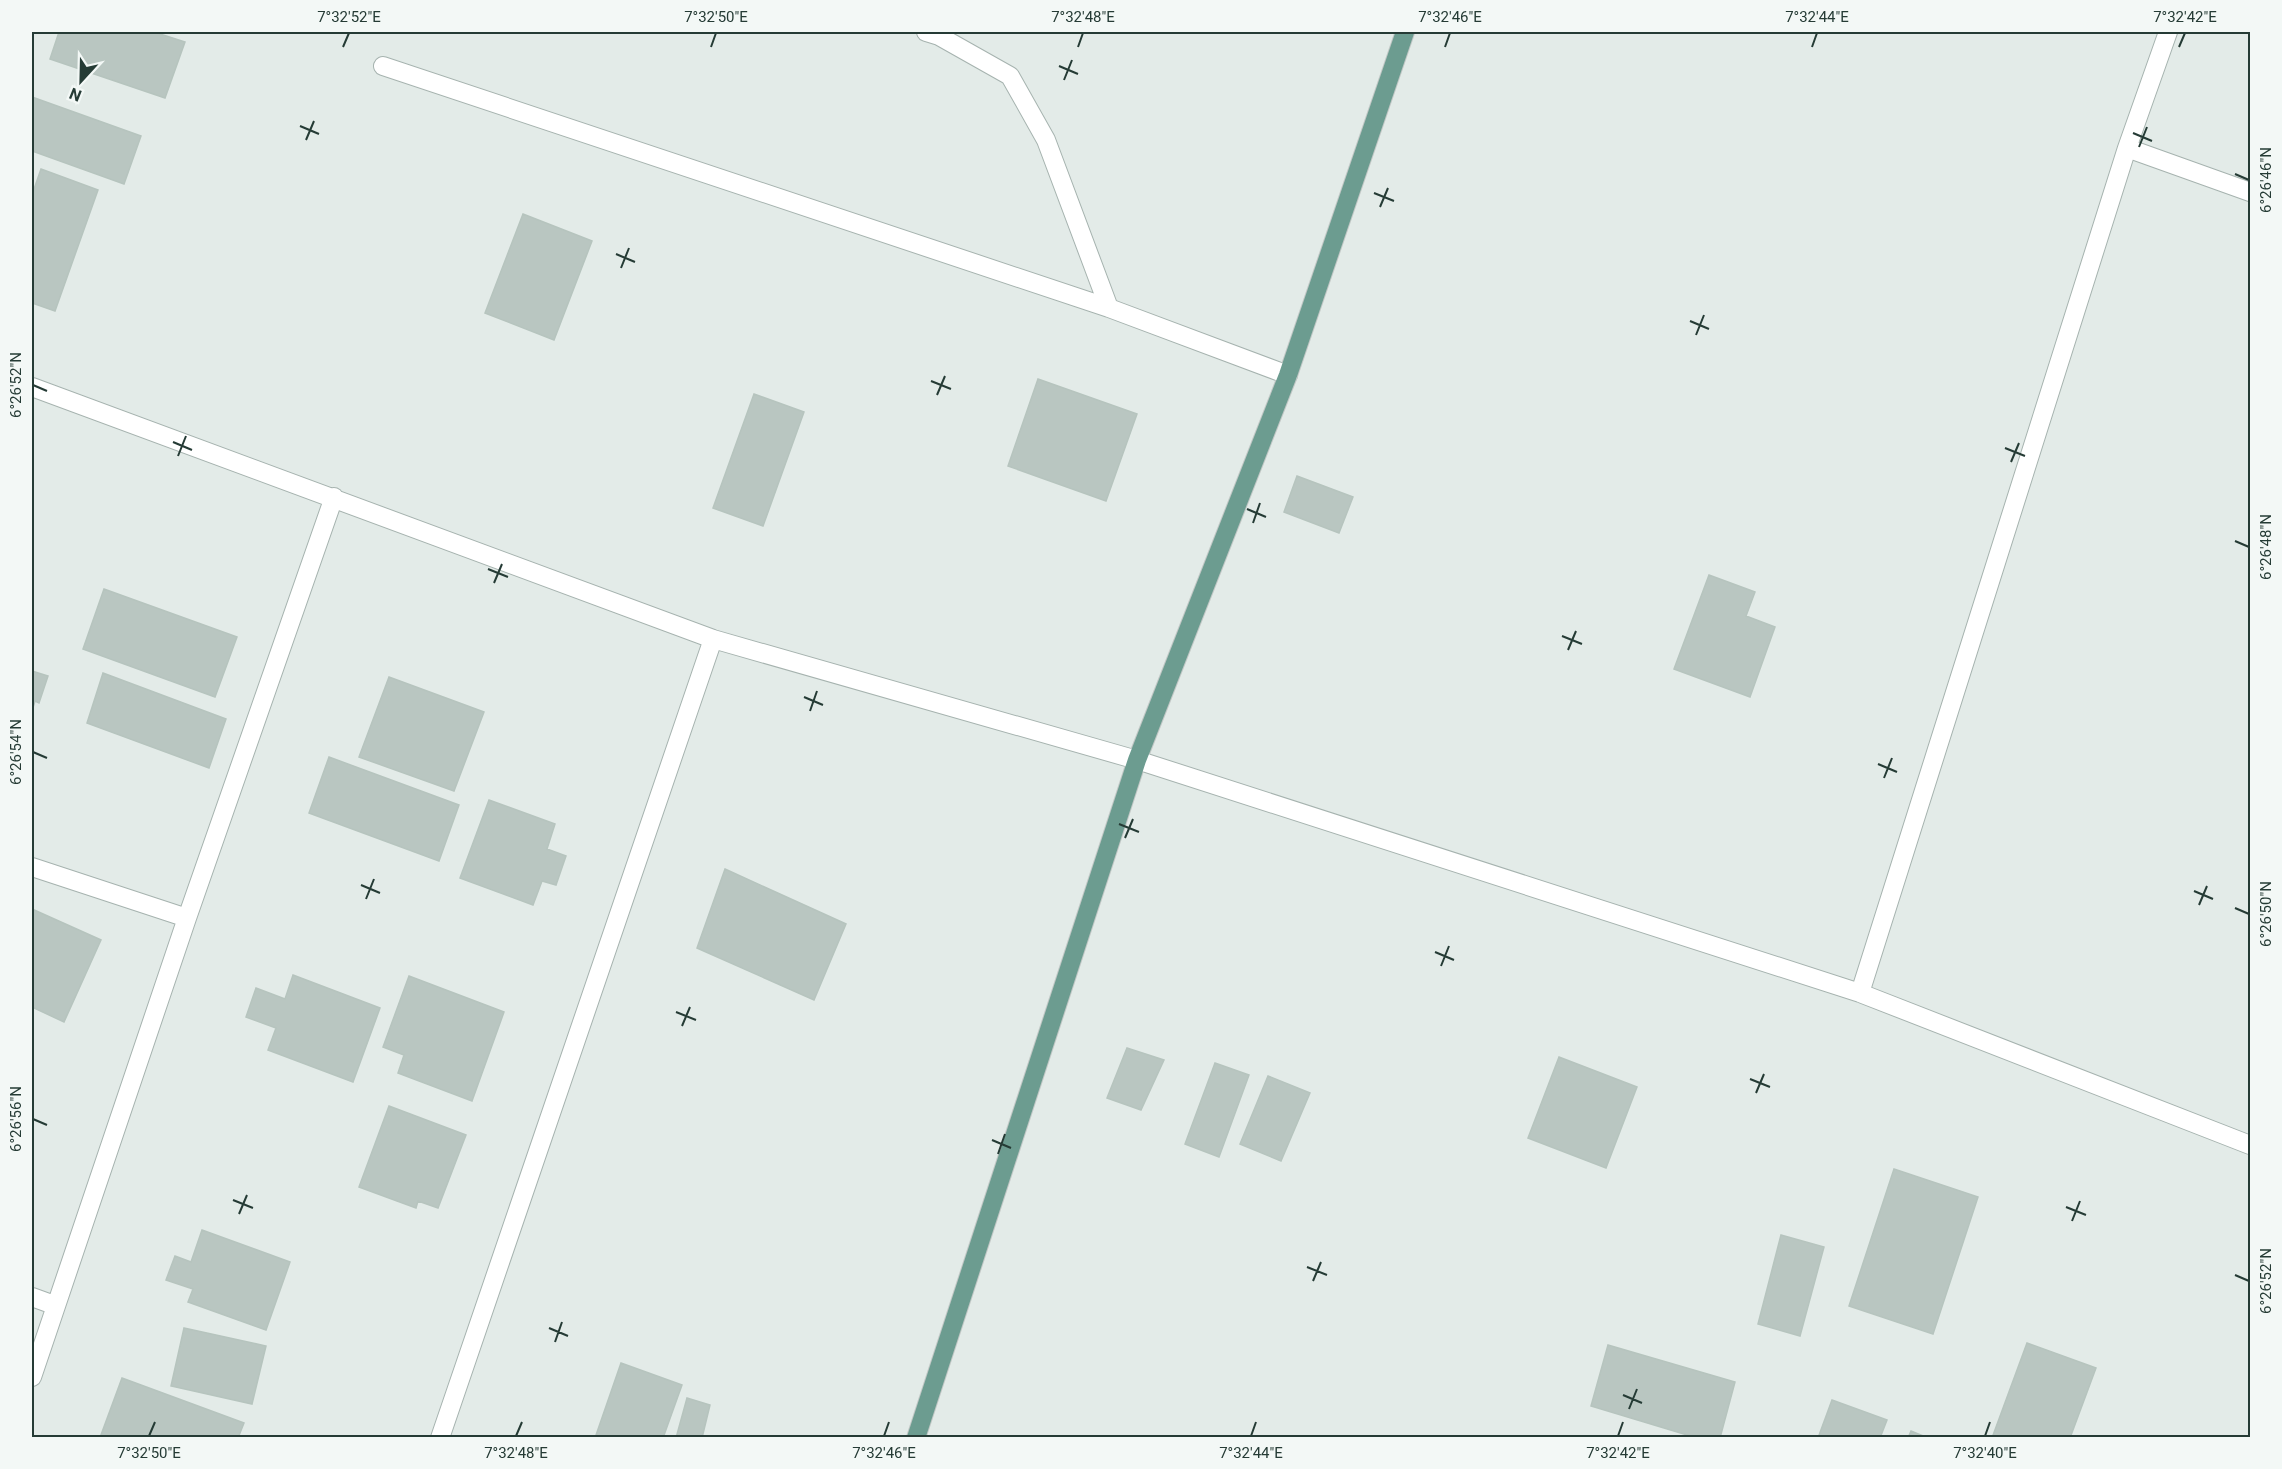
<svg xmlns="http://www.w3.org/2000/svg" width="2282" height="1469" font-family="Roboto,sans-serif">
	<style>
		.building { fill: #b9c6c1; stroke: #b6c4be; stroke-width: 1.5 }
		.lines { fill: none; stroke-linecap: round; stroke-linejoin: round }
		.minor-casing { stroke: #a6b3af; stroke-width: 20 }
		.major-casing { stroke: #c2c8c6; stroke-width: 20 }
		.minor { stroke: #fff; stroke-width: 18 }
		.major { stroke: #6c9c90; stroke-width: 18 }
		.ticks { fill: none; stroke: #253b35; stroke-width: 2 }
		.neatline { fill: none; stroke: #253b35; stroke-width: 2 }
		.ticks-label { font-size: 15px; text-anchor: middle; fill: #253b35 }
	</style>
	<rect width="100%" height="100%" fill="#e3ebe8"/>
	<path class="building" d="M59 32H154L185 42 165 98 50 59Z
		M32 97 141 136 124 184 32 151Z
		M41 169 98 190 55 311 32 303V195Z
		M523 214 592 241 554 340 485 313Z
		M1038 379 1137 414 1106 501 1008 466Z
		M754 394 804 412 763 526 713 508Z
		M1297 476 1353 497 1339 533 1284 512Z
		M1709 575 1755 592 1746 616 1775 627 1750 697 1674 669Z
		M104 589 237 637 215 697 83 649Z
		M32 671 48 676 39 703 35 701 32 711Z
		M103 673 226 719 209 768 87 723Z
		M389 677 484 712 454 791 359 757Z
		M329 757 459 805 439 861 309 813Z
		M489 800 555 824 547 849 566 856 556 885 542 881 533 905 460 878Z
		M725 869 846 924 814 1000 697 948Z
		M32 909 101 940 64 1022 32 1007Z
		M293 975 380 1008 353 1082 268 1050 276 1028 246 1017 256 988 285 999Z
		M409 976 504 1012 472 1101 398 1073 404 1055 383 1047Z
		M1127 1048 1164 1060 1141 1110 1107 1098Z
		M1559 1057 1637 1087 1606 1168 1528 1138Z
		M1215 1063 1249 1075 1219 1157 1185 1144Z
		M1268 1076 1310 1093 1281 1161 1240 1144Z
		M389 1106 466 1135 438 1208 418 1201 416 1208 359 1187Z
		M1894 1169 1978 1197 1933 1334 1849 1306Z
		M202 1230 290 1262 266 1330 188 1302 193 1289 166 1280 175 1256 191 1262Z
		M1781 1235 1824 1247 1800 1336 1758 1324Z
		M184 1328 266 1346 252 1404 171 1386Z
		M2027 1343 2096 1368 2070 1438H1992Z
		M1608 1345 1735 1382 1720 1438H1697L1591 1406Z
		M621 1363 682 1385 663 1438H595Z
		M122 1378 244 1423 238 1438H107L101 1435Z
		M687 1398 710 1405 702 1438H676Z
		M1832 1400 1887 1420 1880 1438H1818Z
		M1911 1431 1928 1438H1908Z"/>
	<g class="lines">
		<g class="minor-casing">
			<path id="minor" d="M926 32 939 36 1010 76 1046 140 1109 308
				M383 66 1109 308 1288 375
				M2127 148 2168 32
				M32 387 713 639 1137 760 1860 993 2250 1145
				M32 867 187 918
				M1860 993 2127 148 2250 192
				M32 1297 54 1305
				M32 1377 187 918 334 497
				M440 1438 713 639"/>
		</g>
		<g class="major-casing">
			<path id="major" d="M916 1438 1137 760 1288 375 1405 32"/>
		</g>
		<use href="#minor" class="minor"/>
		<use href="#major" class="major"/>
	</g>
	<path class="ticks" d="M343 47 349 33M711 47 716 33M1078 47 1083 33M1445 47 1450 33M1812 47 1817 33M2179 47 2185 33M1059 66 1078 74M1064 80 1072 60M300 126 319 134M2133 133 2152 141M306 140 314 121M2139 147 2147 127M2235 174 2249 180M1374 193 1394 201M1380 207 1388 188M616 254 635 262M621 268 629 248M1690 321 1709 329M1696 335 1704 315M931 381 951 389M33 385 47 391M937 395 945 376M173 442 192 450M2005 448 2025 456M178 456 186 436M2011 462 2019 443M1247 509 1266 517M1253 523 1260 503M2235 541 2249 547M488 569 508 577M494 583 502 564M1562 636 1582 644M1568 650 1576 631M804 697 823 705M810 711 817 691M33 752 47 758M1878 764 1897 772M1884 778 1892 758M1119 824 1139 832M1125 838 1133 819M361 885 380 893M2194 891 2213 899M366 899 374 879M2199 905 2207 886M2235 908 2249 914M1435 952 1454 960M1441 966 1449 946M676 1012 696 1020M682 1026 690 1007M1750 1079 1770 1087M1756 1093 1764 1074M33 1119 47 1125M992 1140 1011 1148M998 1154 1005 1134M233 1200 253 1208M2066 1207 2086 1215M239 1214 247 1195M2072 1221 2080 1201M1307 1267 1327 1275M2235 1275 2249 1281M1313 1281 1321 1262M549 1328 568 1336M555 1342 562 1322M1623 1395 1642 1403M1629 1409 1637 1389M149 1436 155 1422M516 1436 522 1422M884 1436 889 1422M1251 1436 1256 1422M1618 1436 1623 1422M1985 1436 1990 1422"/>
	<rect width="2282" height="1469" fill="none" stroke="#f3f8f6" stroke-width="66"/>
	<g transform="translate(81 81) rotate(202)" stroke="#f3f8f6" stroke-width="4.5" paint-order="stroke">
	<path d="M0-4.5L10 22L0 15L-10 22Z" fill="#253b35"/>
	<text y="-9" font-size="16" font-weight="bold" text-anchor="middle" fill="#253b35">N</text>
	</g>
	<rect x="33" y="33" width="2216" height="1403" class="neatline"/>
	<g class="ticks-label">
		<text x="349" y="22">7°32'52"E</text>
		<text x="716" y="22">7°32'50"E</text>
		<text x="1083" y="22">7°32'48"E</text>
		<text x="1450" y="22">7°32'46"E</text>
		<text x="1817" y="22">7°32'44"E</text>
		<text x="2185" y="22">7°32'42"E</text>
		<text transform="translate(2266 180) rotate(-90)" y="5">6°26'46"N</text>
		<text transform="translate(16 385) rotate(-90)" y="5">6°26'52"N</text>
		<text transform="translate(2266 547) rotate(-90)" y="5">6°26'48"N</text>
		<text transform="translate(16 752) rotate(-90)" y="5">6°26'54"N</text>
		<text transform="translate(2266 914) rotate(-90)" y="5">6°26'50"N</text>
		<text transform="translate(16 1119) rotate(-90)" y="5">6°26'56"N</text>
		<text transform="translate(2266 1281) rotate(-90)" y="5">6°26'52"N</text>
		<text x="149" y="1458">7°32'50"E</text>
		<text x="516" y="1458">7°32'48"E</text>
		<text x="884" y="1458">7°32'46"E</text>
		<text x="1251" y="1458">7°32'44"E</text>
		<text x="1618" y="1458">7°32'42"E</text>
		<text x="1985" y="1458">7°32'40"E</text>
	</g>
</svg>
